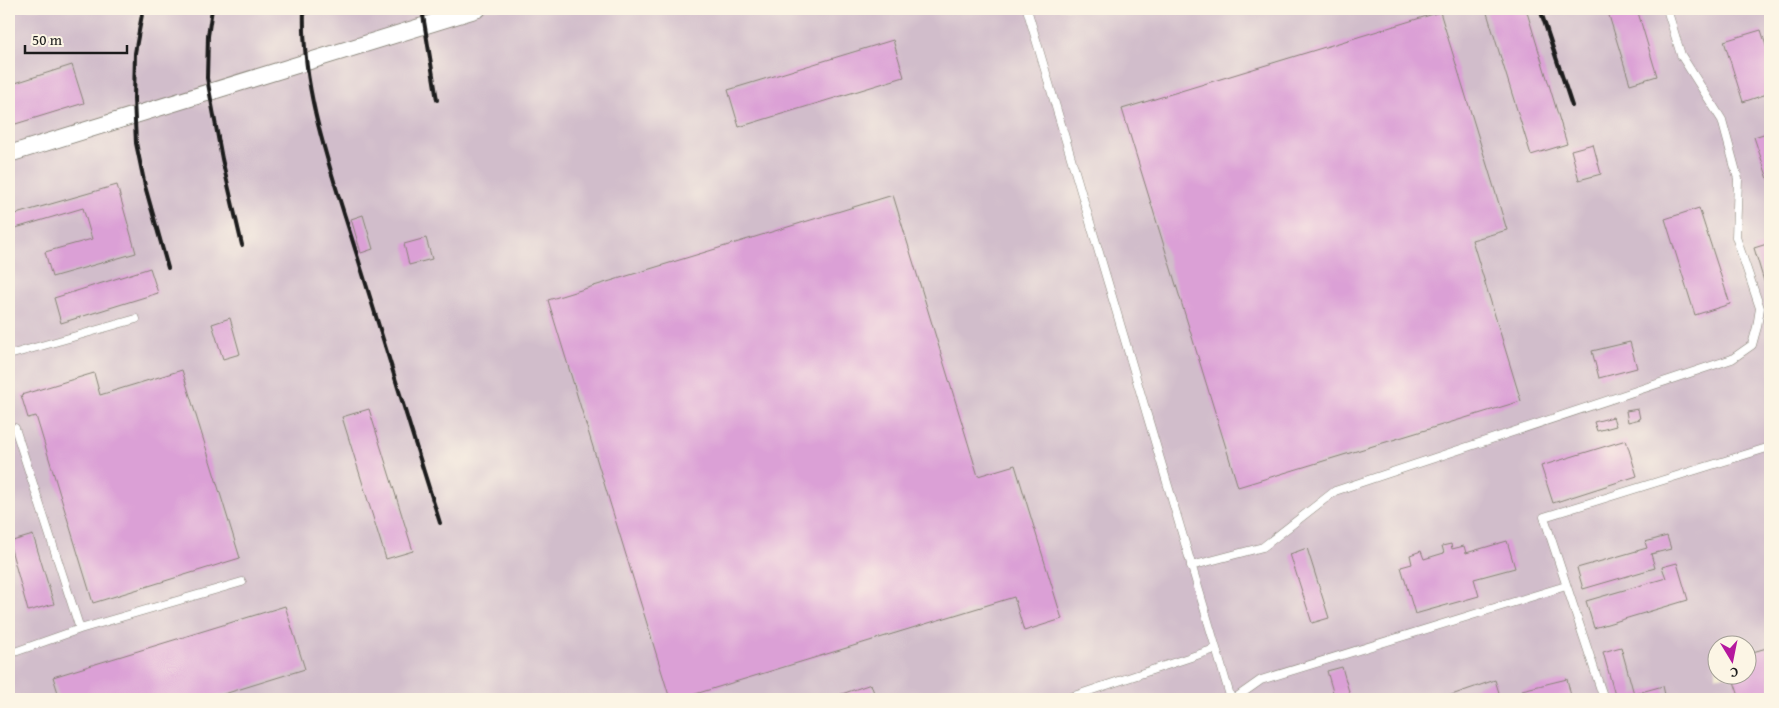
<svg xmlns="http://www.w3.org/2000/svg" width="1779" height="708" font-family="'Gentium Book Plus',serif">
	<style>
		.industrial { fill: #d1bdcb; fill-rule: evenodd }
		.building { fill: #dba0d6 }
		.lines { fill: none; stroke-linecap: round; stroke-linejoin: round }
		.service-casing { stroke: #888478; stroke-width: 9 }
		.minor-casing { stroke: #888478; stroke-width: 18 }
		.service { stroke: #fff; stroke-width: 8 }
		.minor { stroke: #fff; stroke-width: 16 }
		.rail { stroke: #1c1c1c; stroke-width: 4 }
	</style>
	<rect width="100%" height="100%" fill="#fcf5e5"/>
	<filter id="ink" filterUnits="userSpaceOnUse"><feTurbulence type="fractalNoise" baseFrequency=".02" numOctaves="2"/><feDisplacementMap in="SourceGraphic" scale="10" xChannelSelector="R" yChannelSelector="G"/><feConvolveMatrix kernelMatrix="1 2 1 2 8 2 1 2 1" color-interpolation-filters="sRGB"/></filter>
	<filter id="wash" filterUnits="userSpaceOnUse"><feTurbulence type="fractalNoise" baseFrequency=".0096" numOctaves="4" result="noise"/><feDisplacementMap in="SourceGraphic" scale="20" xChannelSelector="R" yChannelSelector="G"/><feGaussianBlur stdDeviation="1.12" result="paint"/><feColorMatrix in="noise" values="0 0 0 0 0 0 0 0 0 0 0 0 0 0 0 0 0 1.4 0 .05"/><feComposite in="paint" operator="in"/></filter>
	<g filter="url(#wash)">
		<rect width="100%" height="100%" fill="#f3ecd3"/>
		<path class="industrial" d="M9 9H1770V699H9ZM1716 646H1746V676H1716Z"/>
		<g id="blocks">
			<path class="building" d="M1500 9H1526L1567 144 1531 155 1487 13Z
				M1607 9H1637L1657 76 1630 84Z
				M1440 12 1507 230 1472 240 1521 401 1238 487 1122 109Z
				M1761 30 1770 58V93L1743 102 1724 41Z
				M893 40 904 77 739 127 728 90Z
				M72 65 84 103 9 126V85Z
				M1770 132V185L1754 137Z
				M1593 144 1601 174 1579 180 1571 150Z
				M117 185 136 253 52 277 45 252 92 239 83 208 9 230V216Z
				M893 195 978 476 1015 465 1062 619 1024 631 1014 597 679 699H670L548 300Z
				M1699 208 1730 304 1695 315 1665 219Z
				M363 215 373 249 361 253 351 219Z
				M426 238 432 259 409 265 404 244Z
				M1770 243V301L1754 248Z
				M150 268 158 293 61 323 54 298Z
				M230 318 240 354 223 359 212 324Z
				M1630 342 1637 368 1599 378 1592 351Z
				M182 370 240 558 93 603 36 416 28 418 21 395 94 373 100 395Z
				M369 409 413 551 386 559 342 417Z
				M1638 409 1640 419 1628 422 1626 411Z
				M1613 417 1616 426 1597 431 1594 422Z
				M1626 440 1637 476 1553 503 1541 466Z
				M33 535 54 604 28 611 9 542Z
				M1667 536 1671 549 1651 554 1655 568 1583 589 1577 568 1647 548 1645 542Z
				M1507 541 1515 568 1474 579 1479 596 1415 614 1401 567 1412 564 1410 555 1421 551 1424 559 1444 553 1442 546 1451 544 1452 549 1464 546 1466 553Z
				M1307 548 1329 618 1312 623 1290 554Z
				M1677 563 1688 600 1594 628 1586 601 1666 578 1662 567Z
				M285 606 305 669 208 699H60L53 677Z
				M1621 647 1634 694 1663 686 1666 699H1616L1603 652Z
				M1770 647V699H1740L1732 676H1746V654Z
				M1342 667 1351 699H1335L1327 671Z
				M1567 679 1571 696 1559 699H1524L1522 690Z
				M1495 680 1501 699H1440Z
				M871 684 876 699H827Z
				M1719 696 1720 699H1708Z"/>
		</g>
	</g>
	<g filter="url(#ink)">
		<use href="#blocks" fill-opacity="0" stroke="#888478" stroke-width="1"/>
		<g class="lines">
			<g class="service-casing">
				<path id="service" d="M1027 9 1231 699
					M9 355 136 319
					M15 428 80 629
					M1191 566 1263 547 1335 491 1732 359 1752 345 1757 327 1760 308 1736 237 1738 179 1722 120 1681 55 1667 9
					M9 654 80 629 242 582
					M1065 699 1215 649
					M1234 699 1261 680 1566 586
					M1604 699 1544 517 1770 447"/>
			</g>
			<g class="minor-casing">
				<path id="minor" d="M9 154 478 9"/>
			</g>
			<use href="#service" class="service"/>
			<use href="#minor" class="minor"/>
			<path class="rail" d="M143 9 135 53 134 99 136 143 145 186 168 268
				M212 9 208 36 207 78 222 159 242 245
				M304 9C301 93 333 176 357 255 385 345 412 434 440 523
				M422 9 437 100
				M1540 9 1572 106"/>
		</g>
	</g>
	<rect width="1779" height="708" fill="none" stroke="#fcf5e5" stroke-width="30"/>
	<g transform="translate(1732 660) rotate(170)"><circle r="24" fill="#fcf5e5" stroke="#a29e95"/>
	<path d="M0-4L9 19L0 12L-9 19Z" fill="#b5179e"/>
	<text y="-8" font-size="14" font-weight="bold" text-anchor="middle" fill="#1c1c1c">С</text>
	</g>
	<path d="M25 45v8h102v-8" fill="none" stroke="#1c1c1c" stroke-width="2.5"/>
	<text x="32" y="45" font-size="15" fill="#1c1c1c" stroke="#fcf5e5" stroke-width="4" paint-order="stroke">50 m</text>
</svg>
